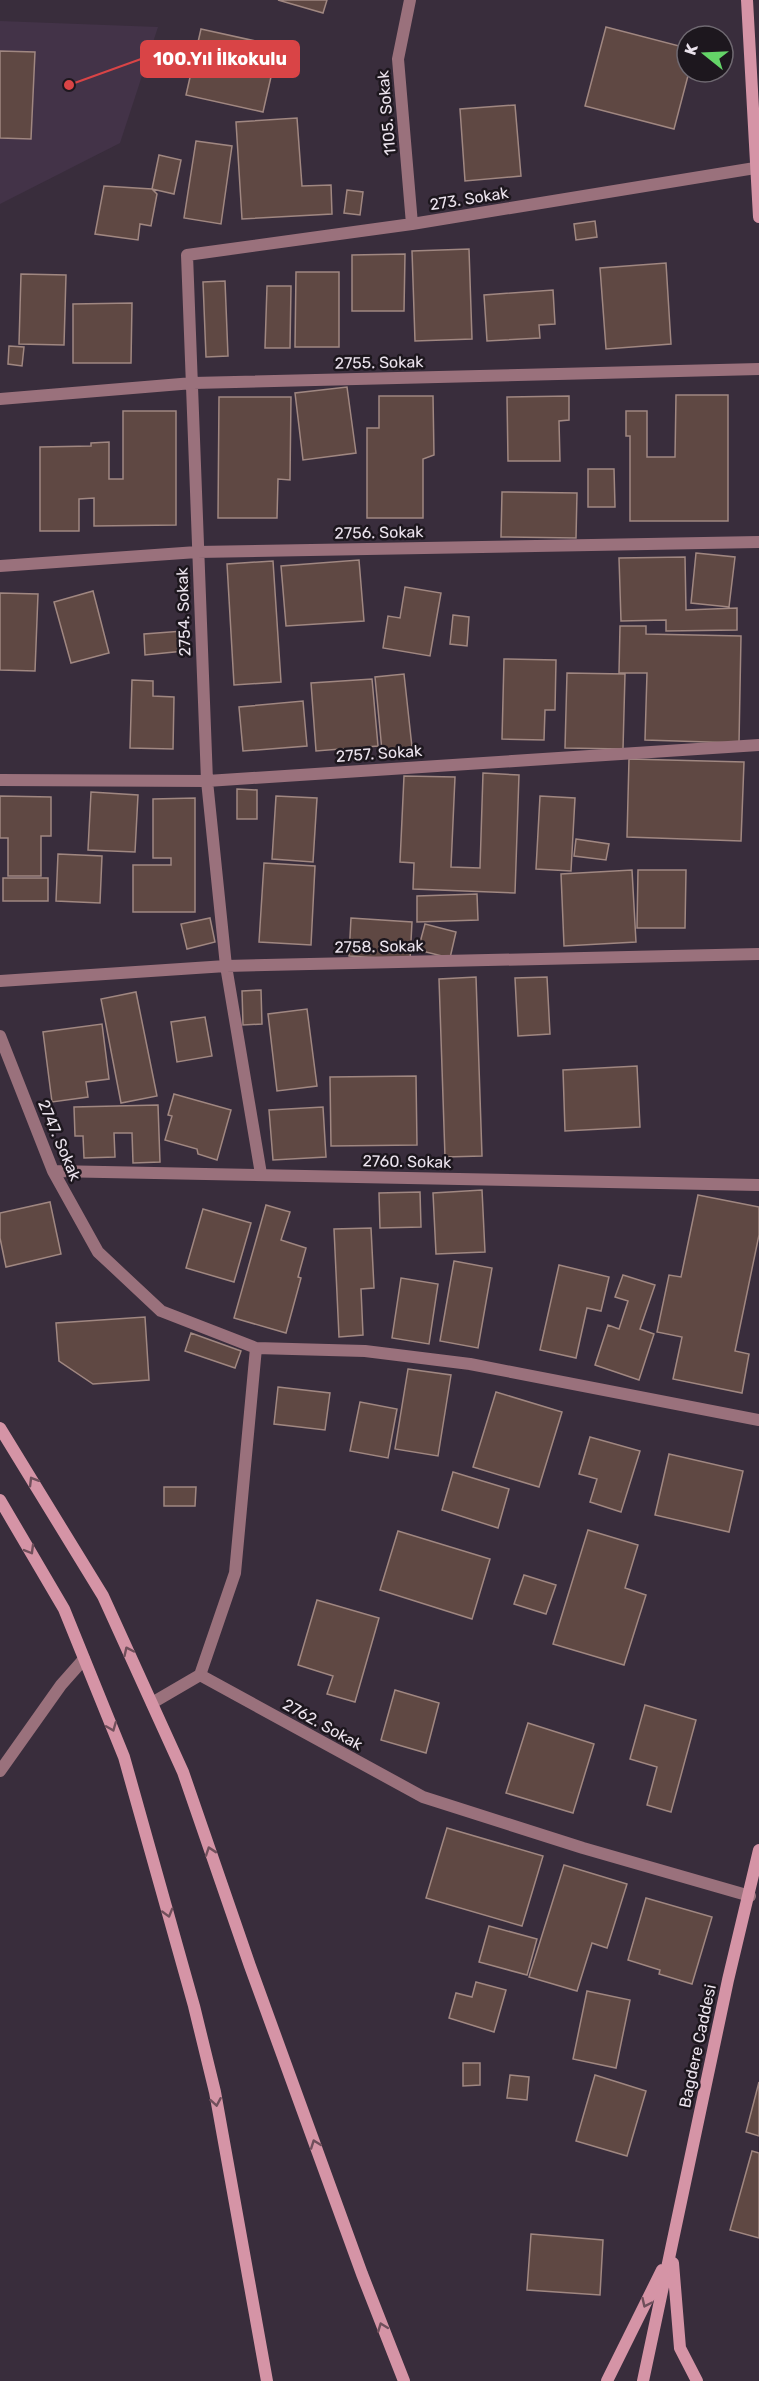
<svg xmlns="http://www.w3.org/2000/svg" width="759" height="2381" font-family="Rubik,sans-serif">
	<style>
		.built { fill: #433348 }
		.building { fill: #5f4843; stroke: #a08781; stroke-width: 1.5 }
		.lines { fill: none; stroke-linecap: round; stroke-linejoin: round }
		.minor { stroke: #9a717c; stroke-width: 12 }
		.secondary { stroke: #d594a6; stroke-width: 12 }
		.oneway { stroke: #704f5b }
		.labels { text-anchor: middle; stroke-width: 5; stroke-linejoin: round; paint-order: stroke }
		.street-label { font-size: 16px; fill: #ebe3ed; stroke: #1d171e }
		.leader { fill: none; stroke: #d94446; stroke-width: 2 }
		.callout-dot { fill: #d94446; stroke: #1d171e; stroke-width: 2 }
		.callout { fill: #d94446; stroke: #d94446; stroke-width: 2 }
		.callout-label { font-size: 18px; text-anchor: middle; font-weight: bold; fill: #fff }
	</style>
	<rect width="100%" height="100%" fill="#392d3c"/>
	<path class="built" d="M0 21 158 27 120 143 0 204Z"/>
	<path class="building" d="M278 0H327L323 13Z
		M606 27 687 48 689 72 674 129 585 106Z
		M201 29 278 46 263 112 186 95Z
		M0 51 35 52 31 139 0 138Z
		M515 105 521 176 465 181 460 109Z
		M297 118 302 186 331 185 332 214 242 219 236 122Z
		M196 141 232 146 221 224 184 218Z
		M159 155 181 160 174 194 152 189Z
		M104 186 152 189 157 194 151 226 140 224 138 240 95 234Z
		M347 190 363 192 360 215 344 213Z
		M595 221 597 237 576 240 574 224Z
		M469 249 472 339 415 341 412 251Z
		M405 254 404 311H352V255Z
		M666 263 671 344 606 349 600 268Z
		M296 272H339V347H295Z
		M21 274 66 275 64 345 19 344Z
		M225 281 228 356 206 357 203 282Z
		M267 286H291L290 348H265Z
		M553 290 555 324 539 325 540 338 487 341 484 295Z
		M132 303 131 363H73V304Z
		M9 346 24 347 22 366 8 364Z
		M347 387 356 453 303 460 295 393Z
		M676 395H728V521H630V436H626V411H647V457H675Z
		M379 396H433L434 455 423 459V518H367V428H379Z
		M569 396V420L559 421 560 461H508L507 397Z
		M219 397H291L290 480 278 479 277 518H218Z
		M123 411H176V525L94 526V498L79 499V531H40V447L91 446V443L109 442V479H123Z
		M588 469H614L615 507H588Z
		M502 492 577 493 576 538 501 537Z
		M696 553 735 557 729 607 691 603Z
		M685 557 686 610 737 608V630L666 631V620L621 621 619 558Z
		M359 560 364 621 286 626 281 566Z
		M273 561 281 682 234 685 227 564Z
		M405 587 441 593 430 656 383 648 388 616 400 618Z
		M93 591 109 653 71 663 54 602Z
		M0 593 38 594 35 671 0 670Z
		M453 615 469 617 467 646 450 644Z
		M620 626H646V634L741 636 739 743 645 740 647 673H619Z
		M183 631 184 651 145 655 144 634Z
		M504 659 556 660 555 710H545L544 740 502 739Z
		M567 673 625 674 623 749 565 748Z
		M404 674 412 747 382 751 375 677Z
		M372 679 378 746 316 751 311 683Z
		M132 680 153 681V696L174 697 173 749 130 748Z
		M303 701 307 746 243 751 239 707Z
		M629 759 744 762 741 841 627 837Z
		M483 773 519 775 515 893 413 889 414 863 400 862 404 776 455 777 451 867 480 868Z
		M237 789 257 790V819H237Z
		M91 792 138 795 135 852 88 850Z
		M0 796 51 797V836H41V876H8V838H0Z
		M276 796 317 798 313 862 272 859Z
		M540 796 575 798 571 871 536 869Z
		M195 798V912H133V865H171V858H153V799Z
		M576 839 609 844 606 860 574 856Z
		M58 854 102 856 100 903 56 901Z
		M264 863 315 866 311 945 259 942Z
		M632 870 636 942 564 946 561 874Z
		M638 870H686L685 928H637Z
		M3 878H48V901H3Z
		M477 894 478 920 417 922V896Z
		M210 918 215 942 187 949 181 924Z
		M351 918 412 922 410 960 349 956Z
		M425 924 456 932 450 958 418 950Z
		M476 977 482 1156 445 1157 439 979Z
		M547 977 550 1034 518 1036 515 978Z
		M261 990 262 1024 243 1025 242 991Z
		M136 992 157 1096 121 1103 101 999Z
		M307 1009 317 1086 277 1091 268 1014Z
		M205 1017 212 1056 177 1062 171 1022Z
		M102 1024 109 1079 86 1082 88 1097 52 1102 43 1032Z
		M637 1066 640 1127 565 1131 563 1070Z
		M416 1076 417 1145 331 1146 330 1077Z
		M174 1094 231 1110 217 1160 198 1154 197 1149 165 1140 172 1116 168 1115Z
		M158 1105 160 1162 133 1163 132 1133H114L115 1157 84 1158 83 1136H75L74 1107Z
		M323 1107 326 1157 273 1160 269 1110Z
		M482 1190 485 1252 436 1254 433 1193Z
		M420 1192 421 1227 380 1228 379 1193Z
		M698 1195 759 1207V1235L735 1351 749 1354 742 1393 673 1379 682 1337 657 1332 669 1275 681 1277Z
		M50 1202 61 1254 6 1267 0 1238V1213Z
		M266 1205 290 1212 281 1240 306 1248 298 1277 301 1278 286 1333 234 1318Z
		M203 1209 251 1223 234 1282 186 1268Z
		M371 1228 374 1288 361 1289 363 1335 339 1337 334 1229Z
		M454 1261 492 1268 478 1348 440 1341Z
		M559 1265 609 1277 601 1311 587 1308 576 1358 540 1350Z
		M623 1275 655 1285 640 1329 654 1334 639 1380 595 1365 608 1325 619 1329 628 1301 615 1297Z
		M401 1278 438 1284 429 1344 392 1338Z
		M145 1317 149 1380 93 1384 59 1361 56 1323Z
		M191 1333 241 1351 235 1368 185 1351Z
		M408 1369 451 1375 438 1456 395 1449Z
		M278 1387 330 1393 325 1430 274 1424Z
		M496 1392 562 1412 539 1487 473 1467Z
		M360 1402 397 1409 388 1458 350 1451Z
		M590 1437 640 1451 621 1512 590 1502 597 1479 579 1474Z
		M669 1454 743 1471 729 1532 655 1515Z
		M453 1472 509 1489 498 1528 442 1510Z
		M164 1487H196L195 1506H164Z
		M588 1530 638 1545 625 1588 646 1595 624 1665 553 1644Z
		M398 1531 490 1559 472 1619 380 1590Z
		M524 1575 556 1585 546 1614 514 1604Z
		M317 1600 379 1618 355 1702 327 1694 333 1676 298 1665Z
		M395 1690 439 1703 426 1753 381 1740Z
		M645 1705 696 1720 671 1812 647 1805 657 1767 630 1759Z
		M528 1723 594 1744 573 1813 506 1793Z
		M447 1828 543 1856 522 1926 426 1898Z
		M564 1865 627 1884 607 1948 592 1943 577 1991 529 1977Z
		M646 1898 712 1917 692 1984 659 1974 660 1970 628 1960Z
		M489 1926 537 1939 527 1975 479 1962Z
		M476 1982 506 1990 494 2032 449 2018 456 1993 472 1997Z
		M587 1991 630 2000 616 2068 573 2059Z
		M463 2063H480V2085L463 2086Z
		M510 2075 529 2077 527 2100 507 2098Z
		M595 2075 646 2091 627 2156 576 2141Z
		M759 2082V2136L746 2132Z
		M752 2151 759 2153V2238L730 2230Z
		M531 2234 603 2240 600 2295 527 2290Z"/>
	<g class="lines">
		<path class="minor" d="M410 0 398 59 412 224
			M0 399 193 383 759 369
			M0 566 197 552 759 542
			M0 780 207 781 759 745
			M0 981 226 966 759 954
			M0 1036 53 1171 98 1252 161 1311 256 1348 365 1351 470 1364 759 1420
			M53 1171 759 1185
			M261 1174 226 966 207 781 187 255 412 224 755 168
			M256 1348 235 1573 200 1675 423 1797 583 1848 750 1896
			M152 1703 200 1675
			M0 1771 61 1685 84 1659"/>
		<path class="secondary" d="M747 0 759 217
			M0 1428 103 1596 183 1772 250 1966 362 2274 404 2381
			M0 1500 64 1609 124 1757 194 2006 215 2092 267 2381
			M673 2263 680 2348 697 2381
			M607 2381 662 2270
			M643 2381 728 1980 759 1850"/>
	</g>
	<defs><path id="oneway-chevron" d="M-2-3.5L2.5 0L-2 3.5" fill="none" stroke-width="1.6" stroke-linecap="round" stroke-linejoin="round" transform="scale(1.5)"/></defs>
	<g class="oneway">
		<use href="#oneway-chevron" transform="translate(33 1481) rotate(-121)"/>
		<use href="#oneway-chevron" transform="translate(30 1550) rotate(60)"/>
		<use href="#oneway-chevron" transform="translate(128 1651) rotate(-115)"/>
		<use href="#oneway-chevron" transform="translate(112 1727) rotate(68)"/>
		<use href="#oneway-chevron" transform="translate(210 1851) rotate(-109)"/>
		<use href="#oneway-chevron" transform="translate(168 1913) rotate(74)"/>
		<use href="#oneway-chevron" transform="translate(216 2102) rotate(80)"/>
		<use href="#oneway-chevron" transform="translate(315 2144) rotate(-110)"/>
		<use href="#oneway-chevron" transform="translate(646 2303) rotate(115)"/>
		<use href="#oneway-chevron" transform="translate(382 2327) rotate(-111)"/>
	</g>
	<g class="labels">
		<g class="street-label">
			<text transform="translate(386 113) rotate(-95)" y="6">1105. Sokak</text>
			<text transform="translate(469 198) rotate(-9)" y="6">273. Sokak</text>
			<text transform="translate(379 362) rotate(-1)" y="6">2755. Sokak</text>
			<text transform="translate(379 532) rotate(-1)" y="6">2756. Sokak</text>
			<text transform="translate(183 612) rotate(-92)" y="6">2754. Sokak</text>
			<text transform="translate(379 753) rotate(-4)" y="6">2757. Sokak</text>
			<text transform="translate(379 946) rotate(-1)" y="6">2758. Sokak</text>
			<text transform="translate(60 1140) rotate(67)" y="6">2747. Sokak</text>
			<text transform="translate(407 1161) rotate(1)" y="6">2760. Sokak</text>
			<text transform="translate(323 1724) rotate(29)" y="6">2762. Sokak</text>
			<text transform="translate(697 2046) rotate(-78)" y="6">Bagdere Caddesi</text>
		</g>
	</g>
	<path class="leader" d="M69 85L141 59"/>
	<circle class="callout-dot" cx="69" cy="85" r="6"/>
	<rect class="callout" x="141" y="41" width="158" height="36" rx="6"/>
	<g class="callout-label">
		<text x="220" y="65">100.Yıl İlkokulu</text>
	</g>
	<g transform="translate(705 54) rotate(288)"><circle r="28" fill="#1d171e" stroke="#6f6971" stroke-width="1.5"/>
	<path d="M0-4.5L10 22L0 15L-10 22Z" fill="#64d468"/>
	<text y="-9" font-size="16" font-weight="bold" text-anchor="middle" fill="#ebe3ed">K</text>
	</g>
</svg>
